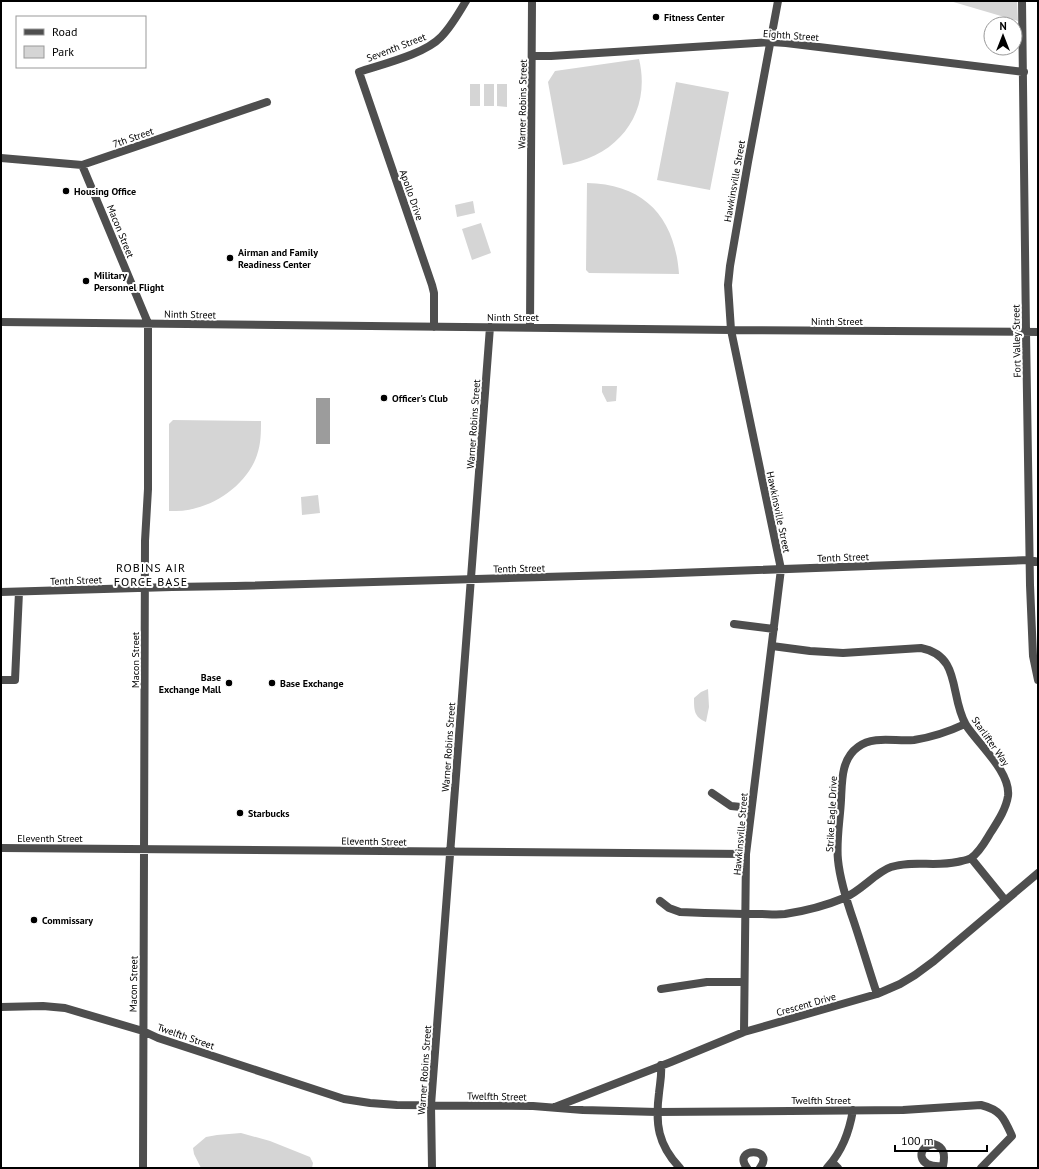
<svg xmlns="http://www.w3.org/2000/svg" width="1039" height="1169" font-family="'PT Sans',sans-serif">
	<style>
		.green { fill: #d5d5d5 }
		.water { fill: #9c9c9c }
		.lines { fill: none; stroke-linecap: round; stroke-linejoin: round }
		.minor { stroke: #4e4e4e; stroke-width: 8 }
		.poi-dot { fill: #000; stroke: #fff; stroke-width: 1.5 }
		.labels { text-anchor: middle; stroke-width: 4; stroke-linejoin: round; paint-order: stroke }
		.poi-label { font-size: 10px; font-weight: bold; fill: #000; stroke: #fff; text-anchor: start }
		.street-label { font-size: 10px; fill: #000; stroke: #fff }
		.quarter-label { font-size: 12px; letter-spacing: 1px; fill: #000; stroke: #fff }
	</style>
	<rect width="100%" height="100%" fill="#fff"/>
	<path class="green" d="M950 1H1017L1018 21Z
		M639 59C652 113 618 157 563 165L548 82 555 71Z
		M676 82 729 92 710 190 657 180Z
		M470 84H480V106H470Z
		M484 84H494V106H484Z
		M497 84H507V107L497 106Z
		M587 183C645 184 675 218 679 274L589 273 586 270Z
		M473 201 475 213 457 217 455 205Z
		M481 223 491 253 472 260 462 229Z
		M602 386H617L616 401 607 402 602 392Z
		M173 420 261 421C261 432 261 444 257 455 249 480 222 502 196 508 187 511 178 511 169 511V424Z
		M318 495 320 513 302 515 301 497Z
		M708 689 709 707 706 722C694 717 694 710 694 698L701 692Z
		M241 1133 270 1141 310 1157 313 1163 312 1168H201L194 1154 193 1148 206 1137 217 1135Z"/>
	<path class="water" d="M316 398H330V444H316Z"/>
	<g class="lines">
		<path class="minor" d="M1022 1 1026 332 1030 585 1033 656 1038 680
			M532 56H551L771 42 786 43 1024 72
			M1 158 82 165 267 102
			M82 165 148 323V489L145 541 143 1168
			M1 322 731 330 1038 332
			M434 327V293L432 285 359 72C383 64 425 54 441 37 451 27 459 13 466 1
			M530 327 532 1
			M1 592 172 587 235 586 650 574 1030 560 1038 562
			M734 624 774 629
			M1 680H15L19 592
			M712 793 731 806 751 808
			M1 848 746 854
			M971 858 1005 900
			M660 901 669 908 680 912C706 913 732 914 758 914 767 914 777 915 785 914 805 911 825 906 844 898 861 891 876 872 891 867 912 860 935 867 957 862 961 861 968 860 971 858 980 852 986 840 991 832 998 821 1006 809 1008 796 1011 772 978 744 966 725 949 696 962 656 921 648L843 653 810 651 772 646
			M661 989 707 982H744
			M877 994C869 970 862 946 854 922 847 902 840 881 838 860 836 841 840 820 841 800 842 782 841 759 858 747 874 735 896 742 914 740 933 737 948 732 965 724
			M1 1007 43 1006 65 1008 143 1031 158 1038 344 1099 370 1103 397 1105 533 1106 583 1110 657 1112 903 1110 981 1105C1001 1110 1004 1118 1012 1136L981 1168
			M744 1032 746 854 781 569 731 330 728 285 730 266 748 162 778 1
			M661 1065C662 1075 660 1083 659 1093 655 1124 658 1145 680 1168
			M555 1107 671 1062 744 1032 877 994 900 984 915 975 934 961 1038 873
			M934 1144C945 1147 945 1156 943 1166 916 1169 916 1146 934 1144Z
			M832 1162 838 1168
			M432 1168 431 1105 490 327
			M747 1168C731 1147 776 1147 760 1168
			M827 1168C842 1151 849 1133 853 1110"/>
	</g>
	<g class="poi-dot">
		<circle cx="656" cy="17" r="4"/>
		<circle cx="66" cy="191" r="4"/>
		<circle cx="230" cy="258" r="4"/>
		<circle cx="86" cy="281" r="4"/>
		<circle cx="384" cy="398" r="4"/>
		<circle cx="229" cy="683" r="4"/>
		<circle cx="272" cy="683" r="4"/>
		<circle cx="240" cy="813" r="4"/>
		<circle cx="34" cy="920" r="4"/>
	</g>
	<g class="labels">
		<g class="poi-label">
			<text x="664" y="21">Fitness Center</text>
			<text x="74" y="195">Housing Office</text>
			<text x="238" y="256">Airman and Family<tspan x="238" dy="12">Readiness Center</tspan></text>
			<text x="94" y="279">Military<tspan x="94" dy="12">Personnel Flight</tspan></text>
			<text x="392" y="402">Officer's Club</text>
			<text x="221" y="681" text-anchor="end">Base<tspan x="221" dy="12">Exchange Mall</tspan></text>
			<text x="280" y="687">Base Exchange</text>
			<text x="248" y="817">Starbucks</text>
			<text x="42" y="924">Commissary</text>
		</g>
		<g class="street-label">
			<text transform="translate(791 35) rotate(4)" y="4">Eighth Street</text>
			<text transform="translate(396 47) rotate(-21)" y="4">Seventh Street</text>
			<text transform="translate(522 104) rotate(-89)" y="4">Warner Robins Street</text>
			<text transform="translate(133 137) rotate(-19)" y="4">7th Street</text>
			<text transform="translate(734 181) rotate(-80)" y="4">Hawkinsville Street</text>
			<text transform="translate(412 195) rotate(71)" y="4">Apollo Drive</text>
			<text transform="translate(121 231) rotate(68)" y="4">Macon Street</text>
			<text transform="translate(190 314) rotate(1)" y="4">Ninth Street</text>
			<text x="513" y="321">Ninth Street</text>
			<text x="837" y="325">Ninth Street</text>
			<text transform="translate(1016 341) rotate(-91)" y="4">Fort Valley Street</text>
			<text transform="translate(473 424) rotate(-86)" y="4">Warner Robins Street</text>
			<text transform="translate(779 512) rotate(78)" y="4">Hawkinsville Street</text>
			<text transform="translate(843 557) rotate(-2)" y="4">Tenth Street</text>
			<text transform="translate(519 568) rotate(-1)" y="4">Tenth Street</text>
			<text transform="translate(76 580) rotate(-2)" y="4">Tenth Street</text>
			<text transform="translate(135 660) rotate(-90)" y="4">Macon Street</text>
			<text transform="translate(991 741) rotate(55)" y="4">Starlifter Way</text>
			<text transform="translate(448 747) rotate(-86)" y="4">Warner Robins Street</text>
			<text transform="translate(831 814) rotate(-87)" y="4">Strike Eagle Drive</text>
			<text transform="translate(740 834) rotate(-85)" y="4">Hawkinsville Street</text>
			<text x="50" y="842">Eleventh Street</text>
			<text transform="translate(374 841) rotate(1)" y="4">Eleventh Street</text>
			<text transform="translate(133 984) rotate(-89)" y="4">Macon Street</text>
			<text transform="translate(806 1004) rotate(-16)" y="4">Crescent Drive</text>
			<text transform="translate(186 1036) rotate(19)" y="4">Twelfth Street</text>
			<text transform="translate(424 1070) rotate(-86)" y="4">Warner Robins Street</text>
			<text transform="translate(497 1096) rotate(1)" y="4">Twelfth Street</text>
			<text x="821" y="1104">Twelfth Street</text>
		</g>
		<g class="quarter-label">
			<text x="151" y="572">ROBINS AIR<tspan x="151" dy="14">FORCE BASE</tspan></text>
		</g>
	</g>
	<rect width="1039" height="1169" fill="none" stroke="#000000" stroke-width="4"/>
	<rect x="16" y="16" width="130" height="52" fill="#ffffff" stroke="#999999"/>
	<rect x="24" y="29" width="20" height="6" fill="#4e4e4e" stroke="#999999"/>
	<text x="52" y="36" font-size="12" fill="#000000">Road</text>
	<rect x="24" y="46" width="20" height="12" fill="#d5d5d5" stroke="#999999"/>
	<text x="52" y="56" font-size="12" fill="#000000">Park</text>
	<g transform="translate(1003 36)"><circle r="19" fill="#ffffff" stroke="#999999"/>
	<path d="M0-3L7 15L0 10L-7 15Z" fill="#000000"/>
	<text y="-6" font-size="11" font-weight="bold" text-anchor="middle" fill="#000000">N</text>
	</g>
	<path d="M895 1145v6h92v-6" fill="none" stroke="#000000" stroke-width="2"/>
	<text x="901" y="1145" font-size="12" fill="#000000" stroke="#ffffff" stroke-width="3" paint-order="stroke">100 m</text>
</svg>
